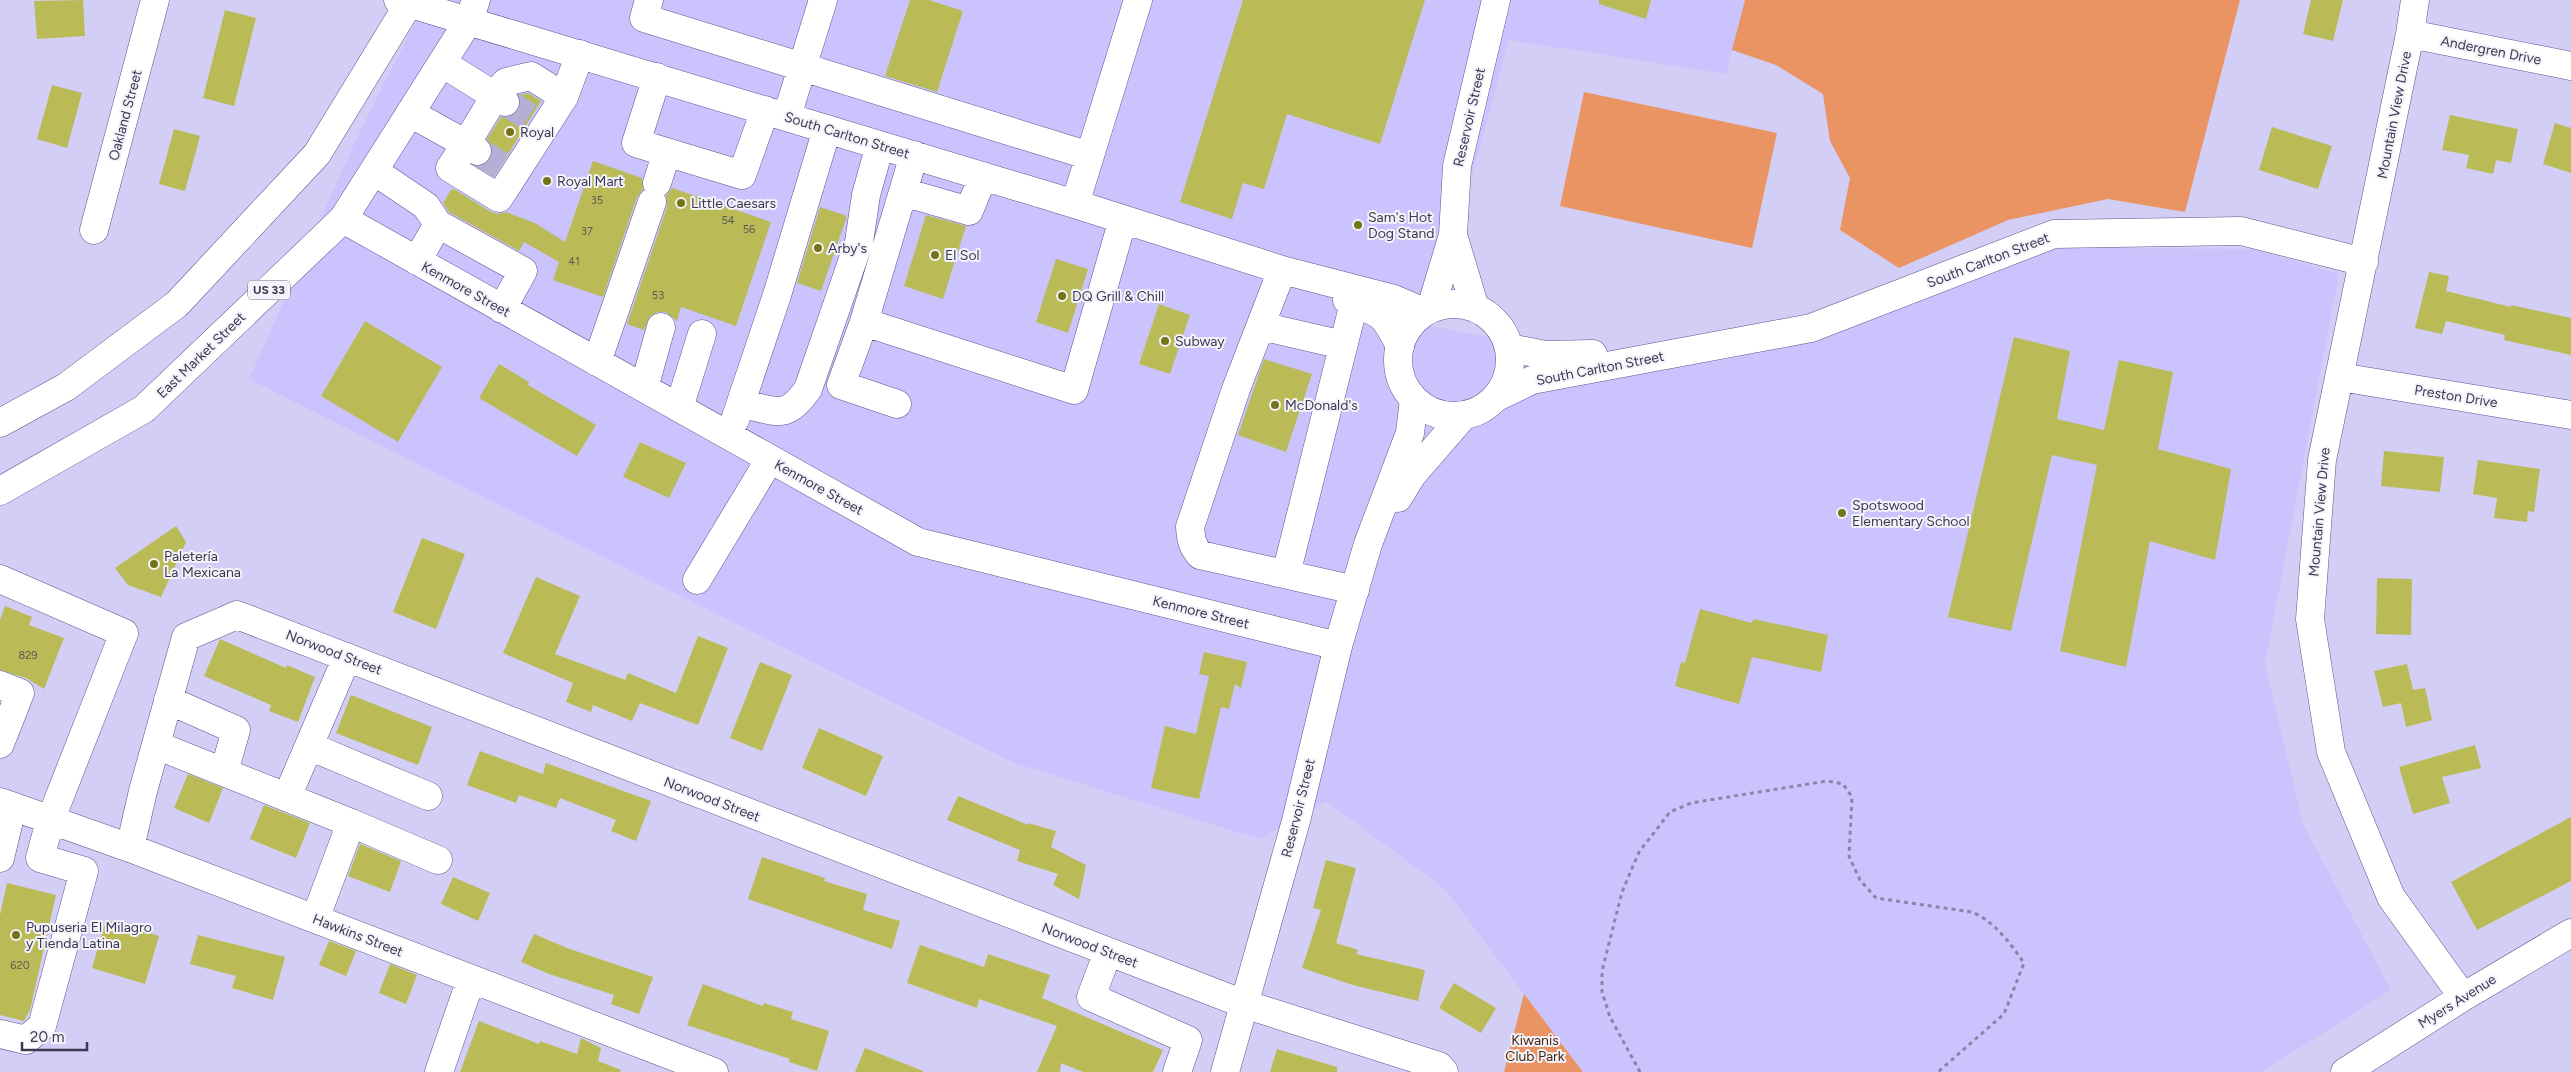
<svg xmlns="http://www.w3.org/2000/svg" width="2571" height="1072" font-family="Figtree,sans-serif">
	<style>
		.built { fill: #cac3fe }
		.green { fill: #ea9463 }
		.building { fill: #babb57 }
		.lines { fill: none; stroke-linecap: round; stroke-linejoin: round }
		.minor-tunnel { stroke: #b4b0d5; stroke-width: 28; stroke-dasharray: 28 14; stroke-linecap: butt }
		.minor-casing { stroke: #5d548d; stroke-width: 29 }
		.major-casing { stroke: #5d548d; stroke-width: 29 }
		.path { stroke: #8985a7; stroke-width: 3; stroke-dasharray: 4 4; stroke-linecap: butt }
		.minor { stroke: #fff; stroke-width: 28 }
		.major { stroke: #fff; stroke-width: 28 }
		.poi-dot { fill: #737317; stroke: #f4f3fa; stroke-width: 2 }
		.labels { text-anchor: middle; stroke-width: 4; stroke-linejoin: round; paint-order: stroke }
		.number-label { font-size: 11px; fill: #5b5953 }
		.shield { fill: #f4f3fa; stroke: #727084; stroke-width: 1 }
		.shield-label { font-size: 12px; font-weight: bold; fill: #3b3852 }
		.street-label { font-size: 14px; fill: #3b3852; stroke: #f4f3fa }
		.poi-label { font-size: 14px; fill: #3b3852; stroke: #f4f3fa; text-anchor: start }
		.park-label { font-size: 14px; fill: #492712; stroke: #f4f3fa }
	</style>
	<rect width="100%" height="100%" fill="#d2cef6"/>
	<path class="built" d="M427 0H1745L1726 74 1509 40 1431 326 1605 360 1713 362 1817 340 2055 248 2253 249 2339 274 2265 664 2303 824 2391 990 2261 1072H1583L1445 889 1326 801 1260 839 1014 763 249 379 361 129Z"/>
	<path class="green" d="M1745 0H2240L2185 212 2108 199 2008 220 1899 268 1840 230 1850 178 1830 141 1823 94 1776 65 1732 50Z
		M1584 92 1777 133 1752 248 1560 206Z
		M1524 994 1583 1072H1504Z"/>
	<path class="building" d="M83 0 85 36 37 39 34 1Z
		M910 0H929L963 11 937 92 885 76Z
		M1243 0H1425L1380 144 1287 114 1264 189 1243 183 1232 219 1180 202Z
		M1599 0H1651L1646 19 1599 4Z
		M2311 0H2343L2333 41 2303 34Z
		M225 10 256 18 234 106 203 98Z
		M52 85 82 93 67 148 37 139Z
		M528 93 541 101 494 177 477 166 485 165 490 159 493 151 487 139 501 117 512 116 518 110 521 103 519 95Z
		M2450 115 2518 129 2511 163 2496 160 2493 174 2466 168 2469 155 2442 150Z
		M2555 123 2571 128V173L2543 164Z
		M2272 127 2332 146 2318 189 2259 170Z
		M174 129 200 136 185 191 159 184Z
		M593 161 642 178 643 189 637 197 603 297 553 280 559 262 524 242 519 251 449 212 443 203 451 190 454 189 491 212 499 214 506 212 535 223 565 242Z
		M672 188 771 222 736 326 681 307 677 321 666 312H658L650 316 644 330 627 324 667 207 666 196Z
		M820 207 847 216 821 291 797 283Z
		M926 215 966 226 943 299 904 286Z
		M1056 259 1088 269 1068 333 1036 322Z
		M2429 272 2449 276 2446 291 2511 307V305L2571 318V355L2504 340 2505 335 2446 321 2442 334 2415 328Z
		M1159 304 1190 315 1170 374 1139 364Z
		M365 321 442 367 398 442 321 396Z
		M2014 337 2070 351 2057 419 2104 430 2119 360 2173 372 2158 449 2231 469 2215 560 2150 541 2126 667 2060 651 2097 465 2052 455 2011 631 1948 617Z
		M1264 359 1312 374 1286 452 1238 435Z
		M499 364 529 382 528 385 596 425 577 456 479 398Z
		M640 442 686 463 669 498 623 477Z
		M2384 451 2444 457 2440 492 2381 486Z
		M2478 460 2540 469 2534 512 2528 511 2527 522 2494 518 2497 498 2473 494Z
		M176 526 186 542 161 597 128 585 115 568Z
		M422 538 465 554 436 629 393 612Z
		M536 577 580 596 555 654 625 680 628 673 676 693 698 636 728 648 698 725 640 703 632 721 593 705 591 712 566 702 573 683 503 653Z
		M2377 578 2412 579 2411 635 2376 634Z
		M5 606 32 617 29 625 64 638 44 689 26 678 0 670V620Z
		M1700 609 1752 623 1753 619 1828 635 1821 672 1752 657 1739 704 1675 686 1681 662 1685 663Z
		M220 639 286 668 287 665 315 677 298 722 269 711 271 705 204 676Z
		M1204 652 1247 662 1241 688 1235 684 1229 709 1221 707 1199 799 1151 788 1165 726 1196 734 1209 676 1199 674Z
		M760 662 792 675 762 751 730 738Z
		M2407 664 2413 690 2425 688 2432 720 2406 727 2401 703 2383 707 2374 671Z
		M351 695 432 727 418 765 336 733Z
		M819 728 883 756 866 796 802 768Z
		M2475 745 2481 768 2442 777 2450 803 2413 814 2399 767Z
		M480 751 543 774 546 763 651 801 636 841 611 831 616 820 560 798 556 808 519 795 516 803 467 785Z
		M188 774 223 788 209 823 174 808Z
		M958 796 1028 825V823L1056 831 1051 847 1086 865 1079 899 1053 885 1058 874 1017 861 1020 850 947 820Z
		M264 805 310 823 296 858 250 839Z
		M2571 817V881L2477 930 2451 882Z
		M360 844 401 861 390 892 348 876Z
		M762 857 825 878 824 881 867 894 863 910 900 921 892 949 748 899Z
		M1326 860 1356 868 1336 943 1358 950 1356 954 1425 970 1418 1001 1353 985 1302 968 1321 910 1313 908Z
		M453 877 490 893 478 921 441 904Z
		M7 883 56 895 30 1010 24 1021 0 1015V915Z
		M106 920 159 936 145 984 92 968Z
		M534 934 567 948 653 977 639 1014 611 1004 614 995 549 974 521 962Z
		M198 935 285 957 273 1000 232 988 236 976 190 964Z
		M329 941 356 951 346 976 319 965Z
		M920 945 984 967 988 954 1050 975 1042 998 1163 1050 1153 1072H1083L1061 1063 1060 1072H1037L1057 1026 979 999 977 1008 907 983Z
		M390 964 417 975 406 1004 379 993Z
		M1454 983 1496 1008 1481 1033 1439 1008Z
		M703 984 763 1006 764 1003 793 1012 791 1019 829 1031 817 1071 789 1062 790 1059 687 1025Z
		M479 1021 539 1044 540 1041 577 1054 581 1038 601 1048 598 1061 621 1070 620 1072H460Z
		M865 1048 923 1071V1072H855Z
		M1277 1049 1337 1067V1072H1270Z"/>
	<g class="lines">
		<path class="minor-tunnel" d="M505 102 531 118
			M477 151 502 166"/>
		<g class="minor-casing">
			<path id="minor" d="M398 0 1075 204 1282 270 1394 299 1424 312
				M649 0 644 18 1090 156
				M2415 0 2410 34 2322 460 2310 619 2331 752 2391 897 2463 997
				M2410 34 2571 66
				M657 77 636 143 742 175 765 110
				M505 102 495 96 506 82 531 76 564 97
				M410 113 466 144 495 96 442 63
				M787 116 823 0
				M477 151 466 144 450 168 499 198 564 97 580 54
				M374 171 426 206 438 224
				M657 183 667 152
				M903 192 969 211 983 176
				M1075 204 1138 0
				M343 219 918 542 1338 646
				M94 230 155 0
				M417 261 438 224 523 271 502 309
				M1282 270 1236 389 1190 527C1191 539 1192 546 1200 555L1355 590
				M1347 300C1382 314 1383 312 1400 346
				M864 322 914 155
				M1261 326 1343 345
				M1509 348 1546 355 1593 354
				M597 362 652 202
				M2340 377 2571 415
				M644 388 661 327
				M1495 398 1532 380 1811 328 2054 234 2241 231 2364 262
				M741 404C776 410 785 422 808 389L859 242 866 195 880 145
				M897 404 841 385 864 322 1074 390 1123 219
				M679 408 702 334
				M735 420 777 295 827 129
				M1286 574 1354 303
				M0 579 124 633 50 821 40 858 84 871 42 1026 26 1040 0 1034
				M697 580 770 459
				M0 685 20 693 0 744
				M168 700 236 730 224 772
				M156 745 351 823
				M309 746 428 796
				M287 797 347 657
				M0 802 130 848 714 1072
				M130 848 143 791 186 637 237 615 1244 1004 1439 1066 1444 1072
				M0 858 12 808
				M315 919 351 823 438 860
				M1108 952 1091 997 1188 1040 1177 1072
				M439 1072 471 979
				M2345 1072 2463 997 2571 933"/>
		</g>
		<g class="major-casing">
			<path id="major" d="M1453 235 1475 308
				M1398 360a56 56 0 1 1 112 0a56 56 0 1 1-112 0Z
				M1431 308 1453 235 1457 166 1496 0
				M0 423 66 387 177 304 317 154 411 0
				M0 491 144 409 343 219 469 20 476 0
				M1398 498 1412 475 1464 415
				M1225 1072 1296 821 1338 646 1368 544 1410 433 1414 399"/>
		</g>
		<path class="path" d="M1640 1072 1610 1017 1602 992V971L1622 892 1639 852 1670 812 1691 803 1827 781 1843 784 1852 797 1849 856 1860 880 1876 898 1972 912C1995 922 2010 943 2024 963L2004 1014 1938 1072"/>
		<use href="#minor" class="minor"/>
		<use href="#major" class="major"/>
	</g>
	<g class="poi-dot">
		<circle cx="510" cy="132" r="5"/>
		<circle cx="547" cy="181" r="5"/>
		<circle cx="681" cy="203" r="5"/>
		<circle cx="1358" cy="225" r="5"/>
		<circle cx="818" cy="248" r="5"/>
		<circle cx="935" cy="255" r="5"/>
		<circle cx="1062" cy="296" r="5"/>
		<circle cx="1165" cy="341" r="5"/>
		<circle cx="1275" cy="405" r="5"/>
		<circle cx="1842" cy="513" r="5"/>
		<circle cx="154" cy="564" r="5"/>
		<circle cx="16" cy="935" r="5"/>
	</g>
	<g class="labels">
		<g class="number-label">
			<text x="597" y="204">35</text>
			<text x="728" y="224">54</text>
			<text x="749" y="233">56</text>
			<text x="587" y="235">37</text>
			<text x="574" y="265">41</text>
			<text x="658" y="299">53</text>
			<text x="28" y="659">829</text>
			<text x="20" y="969">620</text>
		</g>
		<rect class="shield" x="248" y="280.5" width="42" height="19" rx="4"/>
		<g class="shield-label">
			<text x="269" y="294">US 33</text>
		</g>
		<g class="street-label">
			<text transform="translate(2491 50) rotate(11)" y="5">Andergren Drive</text>
			<text transform="translate(125 115) rotate(-75)" y="5">Oakland Street</text>
			<text transform="translate(2394 115) rotate(-79)" y="5">Mountain View Drive</text>
			<text transform="translate(1469 117) rotate(-77)" y="5">Reservoir Street</text>
			<text transform="translate(847 135) rotate(17)" y="5">South Carlton Street</text>
			<text transform="translate(1988 260) rotate(-21)" y="5">South Carlton Street</text>
			<text transform="translate(466 289) rotate(29)" y="5">Kenmore Street</text>
			<text transform="translate(201 355) rotate(-44)" y="5">East Market Street</text>
			<text transform="translate(1600 368) rotate(-11)" y="5">South Carlton Street</text>
			<text transform="translate(2456 396) rotate(9)" y="5">Preston Drive</text>
			<text transform="translate(819 487) rotate(29)" y="5">Kenmore Street</text>
			<text transform="translate(2319 512) rotate(-85)" y="5">Mountain View Drive</text>
			<text transform="translate(1201 612) rotate(14)" y="5">Kenmore Street</text>
			<text transform="translate(334 652) rotate(21)" y="5">Norwood Street</text>
			<text transform="translate(712 799) rotate(21)" y="5">Norwood Street</text>
			<text transform="translate(1298 808) rotate(-76)" y="5">Reservoir Street</text>
			<text transform="translate(358 935) rotate(21)" y="5">Hawkins Street</text>
			<text transform="translate(1090 945) rotate(21)" y="5">Norwood Street</text>
			<text transform="translate(2457 1001) rotate(-32)" y="5">Myers Avenue</text>
		</g>
		<g class="poi-label">
			<text x="520" y="137">Royal</text>
			<text x="557" y="186">Royal Mart</text>
			<text x="691" y="208">Little Caesars</text>
			<text x="1368" y="222">Sam's Hot<tspan x="1368" dy="16">Dog Stand</tspan></text>
			<text x="828" y="253">Arby's</text>
			<text x="945" y="260">El Sol</text>
			<text x="1072" y="301">DQ Grill &amp; Chill</text>
			<text x="1175" y="346">Subway</text>
			<text x="1285" y="410">McDonald's</text>
			<text x="1852" y="510">Spotswood<tspan x="1852" dy="16">Elementary School</tspan></text>
			<text x="164" y="561">Paletería<tspan x="164" dy="16">La Mexicana</tspan></text>
			<text x="26" y="932">Pupuseria El Milagro<tspan x="26" dy="16">y Tienda Latina</tspan></text>
		</g>
		<g class="park-label">
			<text x="1535" y="1045">Kiwanis<tspan x="1535" dy="16">Club Park</tspan></text>
		</g>
	</g>
	<path d="M22 1042v8h65v-8" fill="none" stroke="#3b3852" stroke-width="2.5"/>
	<text x="30" y="1042" font-size="15" fill="#3b3852" stroke="#f4f3fa" stroke-width="4" paint-order="stroke">20 m</text>
</svg>
